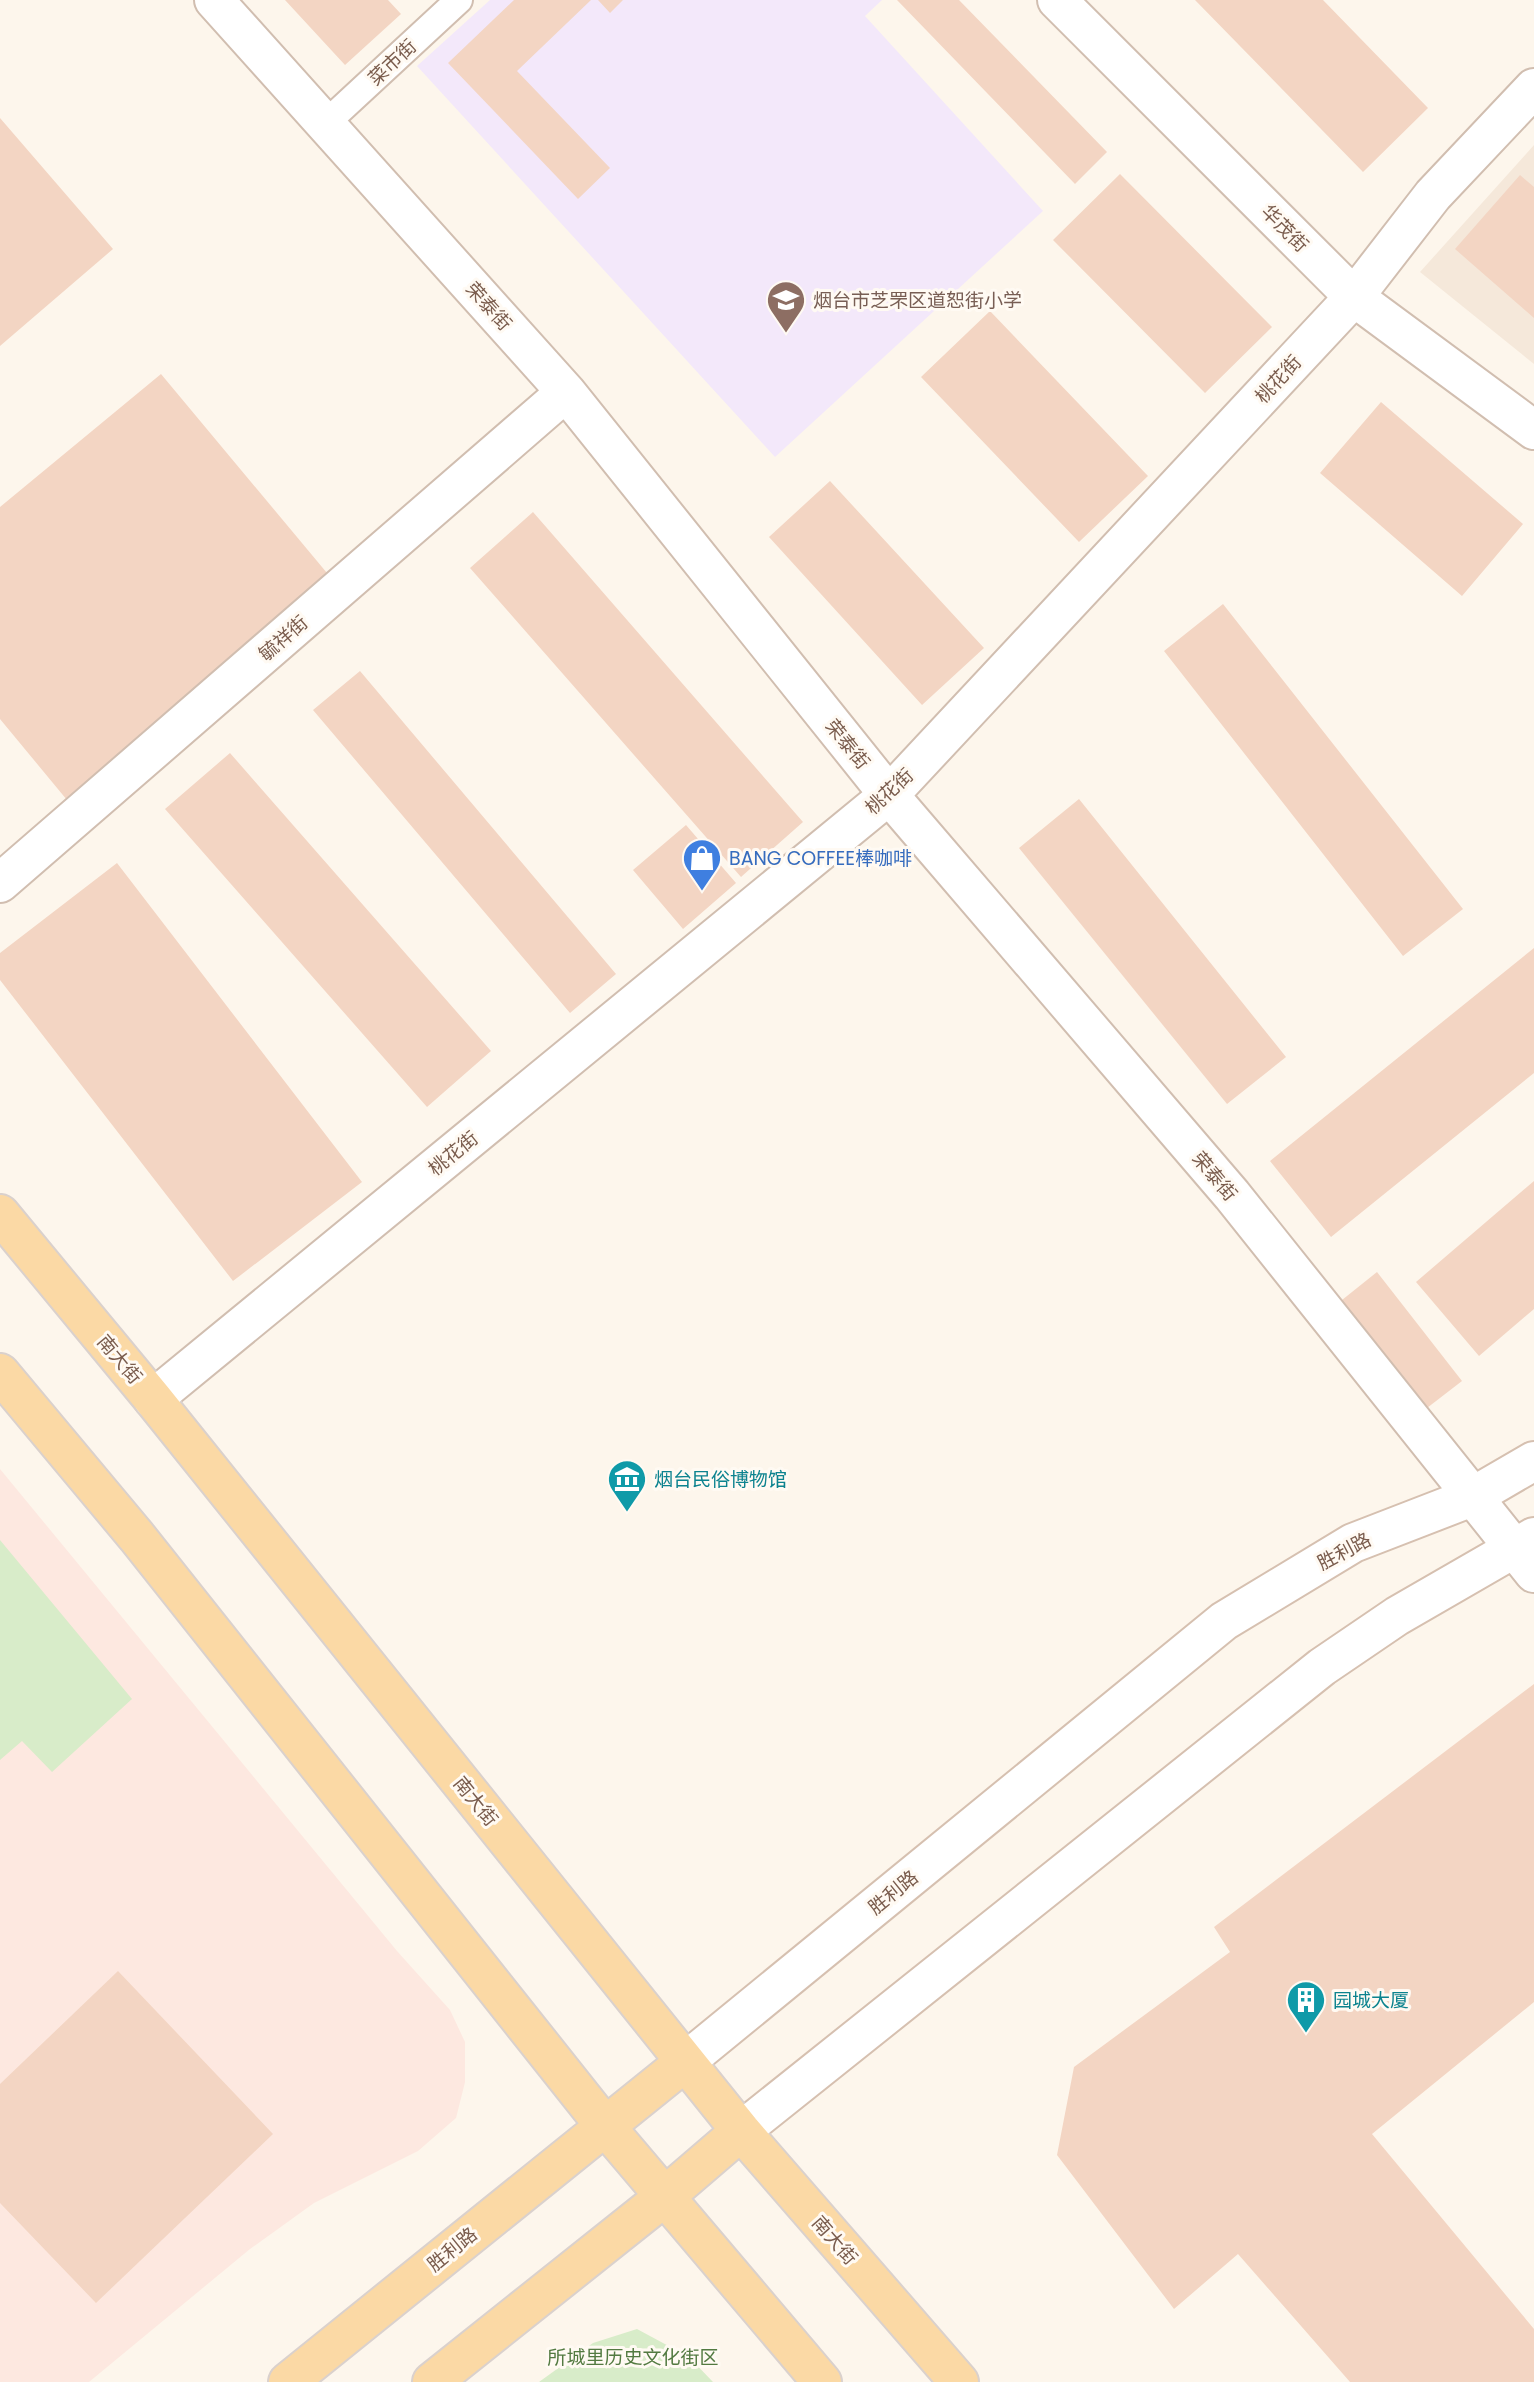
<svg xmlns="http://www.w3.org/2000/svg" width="1534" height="2382" font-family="Poppins,'Noto Sans SC',sans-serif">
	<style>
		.residential { fill: #f5e8da }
		.commercial { fill: #fde8e0 }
		.education { fill: #f3e8fa }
		.green { fill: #d8ecc9 }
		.building { fill: #f3d5c3 }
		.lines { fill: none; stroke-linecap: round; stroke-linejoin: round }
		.service-casing { stroke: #d1beb0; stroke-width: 30 }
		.minor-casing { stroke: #d1beb0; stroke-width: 42 }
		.tertiary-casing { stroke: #d1beb0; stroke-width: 42 }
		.secondary-casing { stroke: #d6c0b0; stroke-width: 42 }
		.primary-casing { stroke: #dad1cd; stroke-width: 42 }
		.service { stroke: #fff; stroke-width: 26 }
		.minor { stroke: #fff; stroke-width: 38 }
		.tertiary { stroke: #fff; stroke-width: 38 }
		.secondary { stroke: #fff; stroke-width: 38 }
		.primary { stroke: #fbd9a5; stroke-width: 38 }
		.labels { text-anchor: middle; stroke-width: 6; stroke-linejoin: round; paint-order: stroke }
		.street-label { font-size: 19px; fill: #7a5c4d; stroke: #fffaf3 }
		.education-label { font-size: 19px; fill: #785e54; stroke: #fffaf3; text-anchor: start }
		.shop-label { font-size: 19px; fill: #366cbe; stroke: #fffaf3; text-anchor: start }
		.culture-label { font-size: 19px; fill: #0d838f; stroke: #fffaf3; text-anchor: start }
		.park-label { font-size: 19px; fill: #537a41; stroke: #fffaf3 }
	</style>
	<rect width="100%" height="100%" fill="#fdf6ec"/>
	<path class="residential" d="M1534 145V364L1420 272Z"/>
	<path class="commercial" d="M0 1469 397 1951 450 2010 465 2042V2082L456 2118 418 2151 314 2203 250 2249 89 2382H0Z"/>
	<path class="education" d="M490 0H882L865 16 1043 211 775 457 417 66Z"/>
	<path class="green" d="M0 1540 132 1699 52 1772 22 1741 0 1760Z
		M637 2329 689 2357 713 2382H539L593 2343Z"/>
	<path class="building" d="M285 0H388L401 14 345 65Z
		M514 0H591L517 71 610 168 578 199 448 63Z
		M598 0H623L610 13Z
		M897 0H959L1107 152 1075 184Z
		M1195 0H1323L1428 108 1363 172Z
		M0 118 113 249 0 346Z
		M1120 174 1272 327 1205 393 1053 240Z
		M1520 175 1534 187V318L1455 249Z
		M990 311 1148 476 1079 542 921 377Z
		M161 374 332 579 67 800 0 719V507Z
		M1381 402 1523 524 1462 596 1320 473Z
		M830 481 984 648 922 705 769 537Z
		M533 512 803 822 741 877 470 568Z
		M1223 604 1463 909 1403 956 1164 651Z
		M360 671 616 974 570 1013 313 710Z
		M230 753 491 1051 427 1107 165 809Z
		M1079 799 1286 1057 1227 1104 1019 848Z
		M686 825 736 883 683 929 633 870Z
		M117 863 362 1182 233 1281 0 980V953Z
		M1534 948V1073L1331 1237 1270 1161Z
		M1534 1181V1309L1479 1356 1416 1282Z
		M1377 1272 1462 1381 1427 1408 1342 1300Z
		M1534 1684V2002L1372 2134 1534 2329V2382H1350L1238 2254 1174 2309 1057 2155 1074 2067 1230 1952 1214 1927Z
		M118 1971 273 2134 96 2303 0 2203V2084Z"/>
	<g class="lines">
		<g class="service-casing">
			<path id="service" d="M325 124 459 0"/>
		</g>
		<g class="minor-casing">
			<path id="minor" d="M214 0 566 392 889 795 1232 1195 1534 1573
				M0 883 566 392
				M153 1399 889 795 1354 297 1433 195 1534 88"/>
		</g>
		<g class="tertiary-casing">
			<path id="tertiary" d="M1057 0 1354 297 1534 430"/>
		</g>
		<g class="secondary-casing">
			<path id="secondary" d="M685 2062 1224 1621 1353 1543 1472 1497 1534 1461
				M741 2131 1322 1667 1397 1616 1534 1537"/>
		</g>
		<g class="primary-casing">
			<path id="primary" d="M0 1214 153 1399 741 2131 959 2382
				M0 1373 137 1537 605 2126 822 2382
				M288 2382 685 2062
				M432 2382 663 2198 741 2131"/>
		</g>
		<use href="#service" class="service"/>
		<use href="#minor" class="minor"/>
		<use href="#tertiary" class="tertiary"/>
		<use href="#secondary" class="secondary"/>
		<use href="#primary" class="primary"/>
	</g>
	<defs>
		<g id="school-pin" transform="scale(2.0125)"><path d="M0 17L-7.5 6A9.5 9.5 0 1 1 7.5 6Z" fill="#8d6e63" stroke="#fffaf3"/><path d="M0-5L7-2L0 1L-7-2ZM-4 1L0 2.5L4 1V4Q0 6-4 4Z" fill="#fff"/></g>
		<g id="shop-pin" transform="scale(2.0125)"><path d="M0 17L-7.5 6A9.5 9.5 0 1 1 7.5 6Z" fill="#3f7fe0" stroke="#fffaf3"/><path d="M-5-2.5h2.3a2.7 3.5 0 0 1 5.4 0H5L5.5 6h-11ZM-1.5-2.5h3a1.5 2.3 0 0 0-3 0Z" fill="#fff"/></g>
		<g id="museum-pin" transform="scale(2.0125)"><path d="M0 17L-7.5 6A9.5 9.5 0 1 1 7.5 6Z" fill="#0f9aa8" stroke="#fffaf3"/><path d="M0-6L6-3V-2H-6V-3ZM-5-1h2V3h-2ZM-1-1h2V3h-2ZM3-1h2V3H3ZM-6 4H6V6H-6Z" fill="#fff"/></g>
		<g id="building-pin" transform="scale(2.0125)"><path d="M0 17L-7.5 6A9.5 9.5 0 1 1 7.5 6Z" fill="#0f9aa8" stroke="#fffaf3"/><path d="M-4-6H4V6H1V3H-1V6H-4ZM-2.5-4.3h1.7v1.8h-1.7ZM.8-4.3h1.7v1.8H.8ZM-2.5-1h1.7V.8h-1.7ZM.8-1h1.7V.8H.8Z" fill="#fff"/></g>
	</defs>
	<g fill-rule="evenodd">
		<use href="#school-pin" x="786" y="300"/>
		<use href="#shop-pin" x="702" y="858"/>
		<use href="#museum-pin" x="627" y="1479"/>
		<use href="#building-pin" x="1306" y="2000"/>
	</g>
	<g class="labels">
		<g class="street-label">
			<text transform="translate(392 62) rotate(-43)" y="7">菜市街</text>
			<text transform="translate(1285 228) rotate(45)" y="7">华茂街</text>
			<text transform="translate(489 306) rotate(48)" y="7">荣泰街</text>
			<text transform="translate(1278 379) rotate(-47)" y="7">桃花街</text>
			<text transform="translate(283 638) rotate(-41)" y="7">毓祥街</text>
			<text transform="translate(848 744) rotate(51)" y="7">荣泰街</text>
			<text transform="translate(889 791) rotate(-43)" y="7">桃花街</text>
			<text transform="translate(453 1153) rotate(-39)" y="7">桃花街</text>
			<text transform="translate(1215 1176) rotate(50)" y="7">荣泰街</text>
			<text transform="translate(120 1359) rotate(50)" y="7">南大街</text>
			<text transform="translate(1344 1551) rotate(-28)" y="7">胜利路</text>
			<text transform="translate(476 1801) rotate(51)" y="7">南大街</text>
			<text transform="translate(893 1892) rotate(-39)" y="7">胜利路</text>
			<text transform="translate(835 2240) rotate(49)" y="7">南大街</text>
			<text transform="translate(452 2249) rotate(-39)" y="7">胜利路</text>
		</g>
		<g class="education-label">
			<text x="813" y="307">烟台市芝罘区道恕街小学</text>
		</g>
		<g class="shop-label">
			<text x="729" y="865">BANG COFFEE棒咖啡</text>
		</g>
		<g class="culture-label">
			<text x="654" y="1486">烟台民俗博物馆</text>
			<text x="1333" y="2007">园城大厦</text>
		</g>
		<g class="park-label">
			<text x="633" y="2364">所城里历史文化街区</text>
		</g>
	</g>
</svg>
